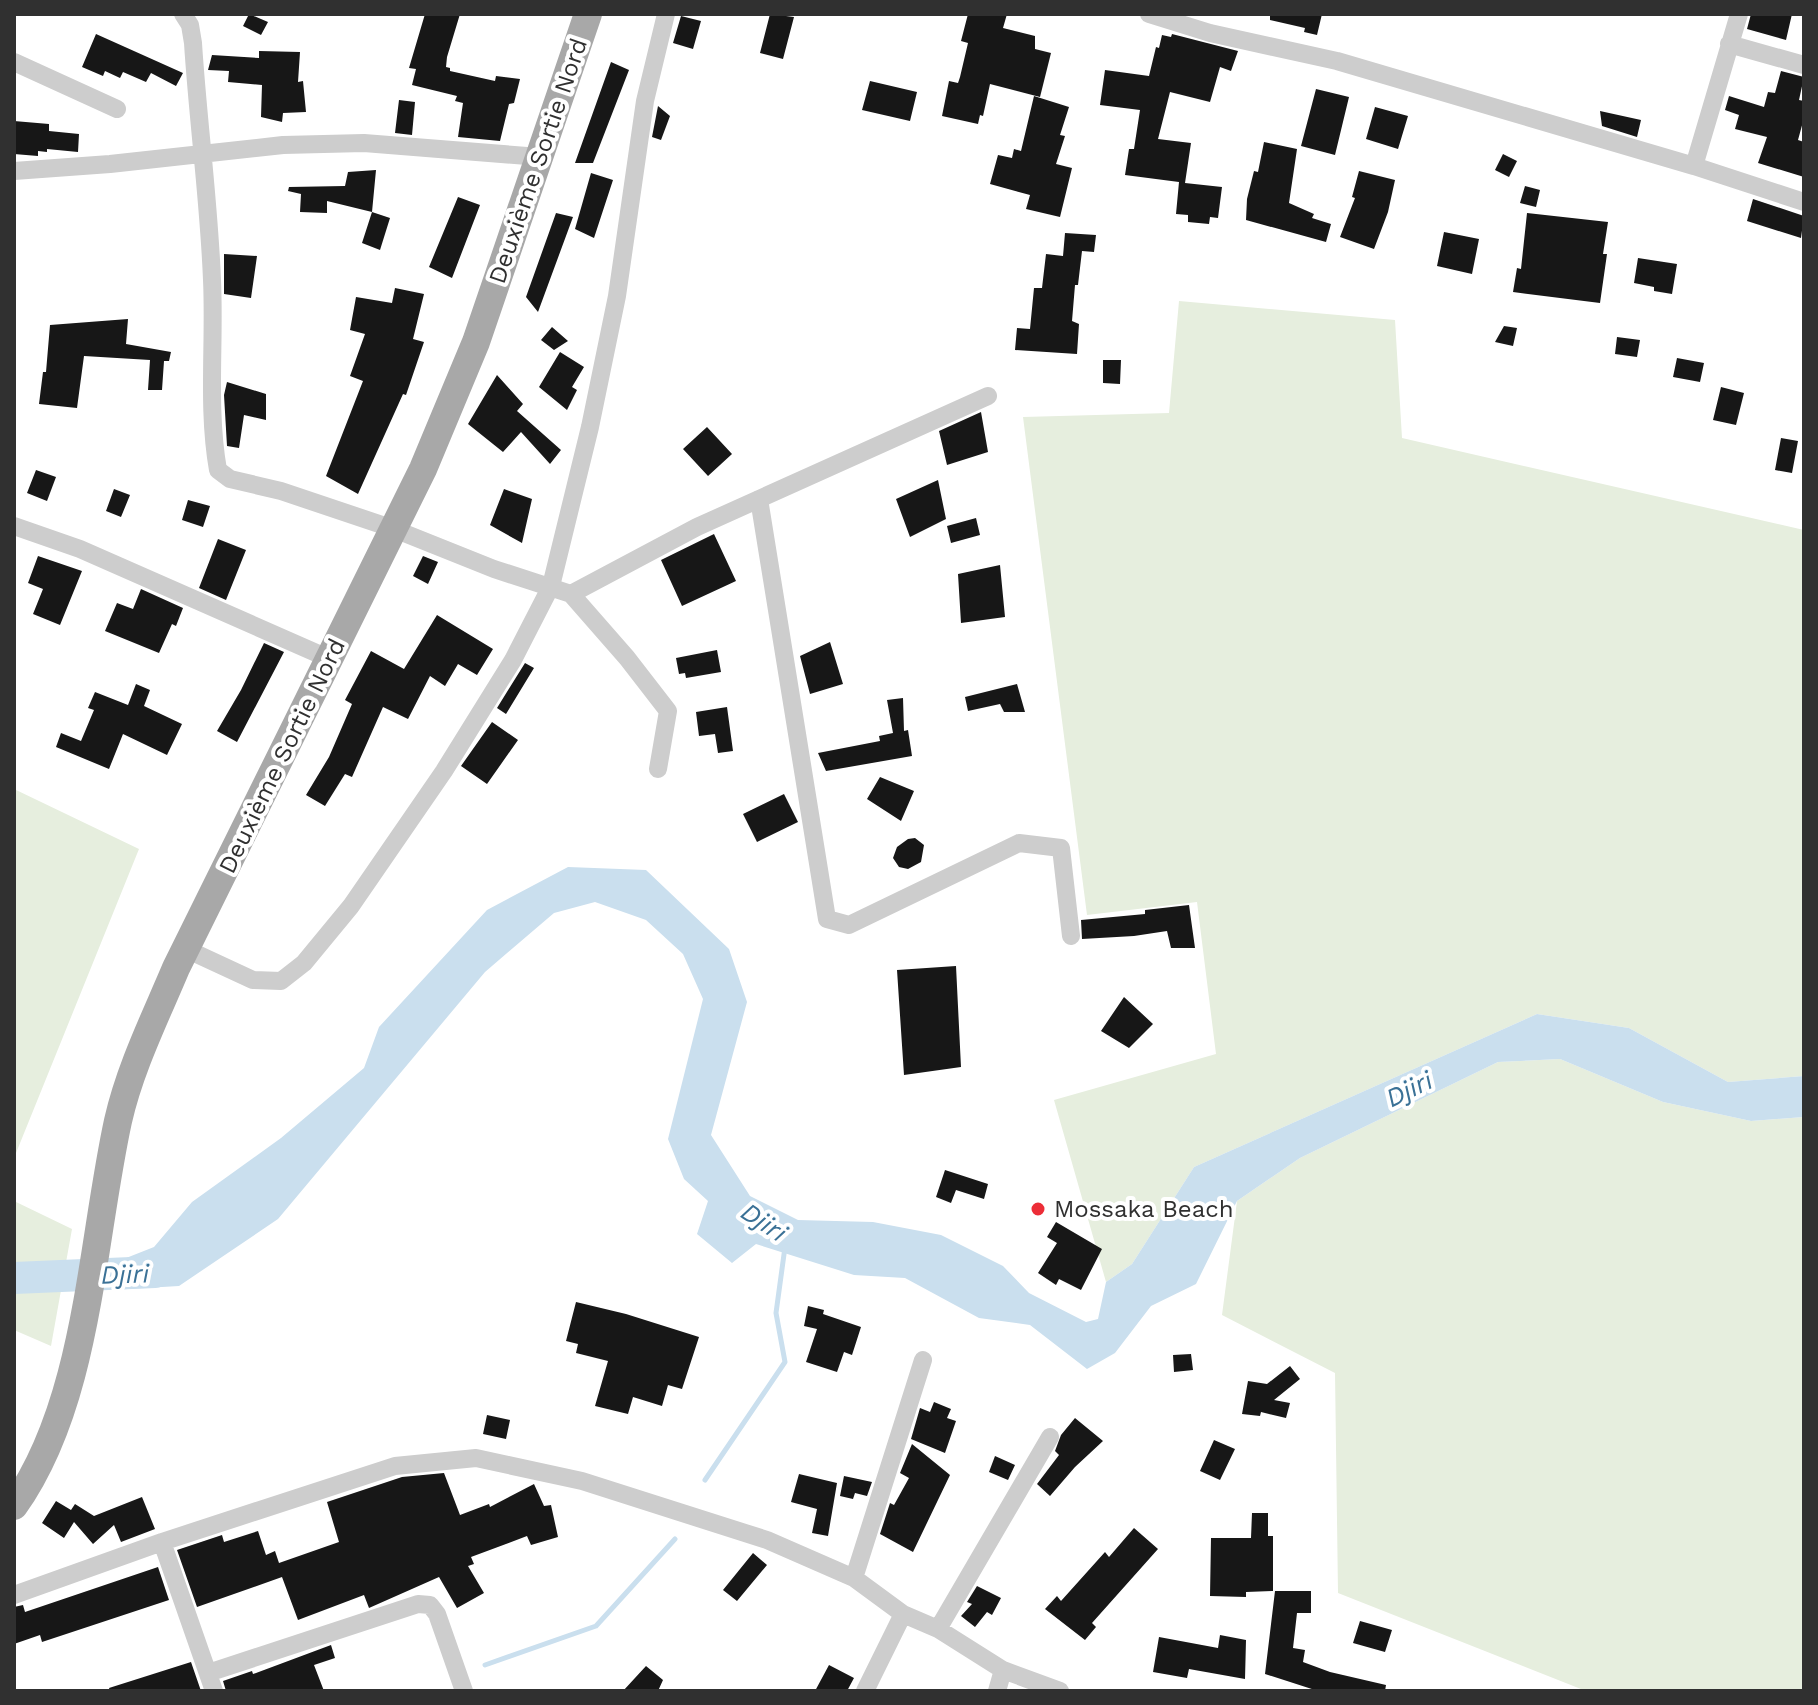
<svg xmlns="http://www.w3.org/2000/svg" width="1818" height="1705" font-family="'Work Sans',sans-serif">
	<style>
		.green { fill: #e6eede }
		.water { fill: #cadfee }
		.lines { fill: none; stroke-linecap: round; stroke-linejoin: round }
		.stream { stroke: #cadfee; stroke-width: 5 }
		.river { stroke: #cadfee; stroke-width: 32 }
		.building { fill: #171717 }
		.minor { stroke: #cdcdcd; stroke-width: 18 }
		.primary { stroke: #a8a8a8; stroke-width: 28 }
		.poi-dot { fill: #ec2d37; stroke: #fff; stroke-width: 3 }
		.labels { text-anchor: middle; stroke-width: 8; stroke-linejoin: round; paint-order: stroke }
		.street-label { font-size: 24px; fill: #303030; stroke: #fff }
		.poi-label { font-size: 24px; fill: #303030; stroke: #fff; text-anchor: start }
		.water-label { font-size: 26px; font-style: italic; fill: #3a7196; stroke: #fff }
	</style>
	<rect width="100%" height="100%" fill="#fff"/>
	<path class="green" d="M1179 301 1395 320 1402 438 1804 530V1076L1728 1082 1629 1028 1537 1014 1194 1167 1132 1264 1106 1282 1054 1100 1216 1054 1197 902 1087 915 1023 417 1169 413Z
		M14 789 139 849 14 1158Z
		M1560 1059 1663 1102 1751 1121 1804 1117V1691H1586L1338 1593 1335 1373 1222 1315 1237 1201 1300 1158 1498 1062Z
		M14 1201 72 1229 51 1346 14 1330Z"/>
	<path class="water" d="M568 867 646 870 729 949 747 1002 711 1135 750 1196 798 1220 873 1222 941 1235 1003 1266 1029 1293 1086 1322 1098 1319 1106 1282 1132 1264 1194 1167 1537 1014 1629 1028 1728 1082 1804 1076V1117L1751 1121 1663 1102 1560 1059 1498 1062 1300 1158 1237 1201 1196 1284 1151 1306 1115 1353 1087 1369 1030 1325 979 1318 905 1278 854 1275 756 1244 732 1263 697 1234 708 1201 684 1179 668 1139 703 999 683 954 646 920 595 902 554 913 485 972 278 1219 179 1286 111 1290 116 1262 154 1247 192 1202 281 1138 364 1068 379 1027 487 910Z"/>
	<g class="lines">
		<path class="stream" d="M705 1480 785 1362 776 1313 785 1247
			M485 1665 596 1626 675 1539"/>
		<path class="river" d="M14 1278 155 1272"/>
	</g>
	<path class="building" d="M249 14 268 22 261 35 243 26Z
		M425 14H460L447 57 446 67 450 68V71L495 81 496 76 520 79 514 103 509 104 500 141 458 137 463 103 455 101 457 96 412 85 416 69 409 68Z
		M770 14 794 17 783 59 760 53Z
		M968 14H1007L1003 28 1035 36V49L1051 53 1040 97 990 84 983 116 980 115 978 124 942 116 949 81 958 83 960 77 968 43 961 41Z
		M1270 14H1322L1317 35 1304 32 1305 28 1270 20Z
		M1751 14H1792L1786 40 1747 29Z
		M681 16 701 21 693 49 673 43Z
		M96 34 183 73 176 86 151 73 146 82 123 72 120 78 105 71 103 76 82 67Z
		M1172 34 1238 51 1231 71 1220 67 1210 102 1170 92 1158 139 1191 143 1185 183 1222 187 1218 218 1210 217 1209 224 1188 222V215L1176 214 1179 182 1125 175 1129 149H1134L1140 110 1100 105 1105 70 1149 76 1156 47 1159 48 1162 35 1171 37Z
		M259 51 300 52 298 82 303 81 306 112 283 113 282 122 261 117 262 85 228 82 229 71 208 70 212 55 259 58Z
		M611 62 629 70 593 163H575Z
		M1781 71 1804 77 1799 100 1804 101V118L1798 140 1804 142V177L1758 163 1767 137 1735 129 1739 115 1725 110 1729 96 1764 107 1768 92 1775 93Z
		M870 81 917 92 910 121 862 110Z
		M1316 89 1349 97 1335 155 1301 146Z
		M1034 96 1069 107 1060 135 1065 136 1056 164 1072 168 1060 217 1026 209 1030 195 990 184 998 155 1012 158 1014 149 1021 151Z
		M399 100 415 102 412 135 395 133Z
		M658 106 670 116 661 140 652 137Z
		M1375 107 1408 116 1398 149 1366 139Z
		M1600 111 1641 120 1637 137 1602 126Z
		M14 121 49 124V131L79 134 78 152 47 149V152L38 151V156L14 154Z
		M1264 142 1297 149 1289 203 1314 214 1312 218 1331 224 1326 242 1246 220 1247 199 1254 171 1258 172Z
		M1503 154 1517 161 1509 177 1495 170Z
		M376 170 372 212 327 201V213L300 212 301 194 288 191 289 187 345 186 348 172Z
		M1359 171 1395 180 1388 212 1374 249 1340 237 1355 198 1352 197Z
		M591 173 613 180 594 238 575 229Z
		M1525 186 1540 190 1536 207 1520 203Z
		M458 197 480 205 452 278 429 267Z
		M1753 199 1804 216 1801 238 1747 221Z
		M372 212 390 218 380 250 362 243Z
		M556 213 573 217 538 312 526 297Z
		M1527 213 1608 222 1603 254H1607L1600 303 1513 292 1517 268 1521 269Z
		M1444 232 1479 239 1472 274 1437 266Z
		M1065 233 1096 235 1094 252 1082 251 1078 285H1075L1072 321 1079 324 1077 354 1015 350 1017 328 1030 329 1034 288H1042L1046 254 1063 256Z
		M224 254 257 256 251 298 224 294Z
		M1638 258 1677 264 1672 294 1654 291V287L1634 283Z
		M395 288 424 294 413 339 424 342 406 395 403 394 358 494 326 476 363 381 350 376 365 334 350 330 356 297 392 303Z
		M128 319 126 344 171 352 169 361H164L162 390H148L150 360 84 356 77 408 39 404 43 372H46L50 325Z
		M1504 326 1517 328 1513 346 1495 342Z
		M552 327 568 341 554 350 541 340Z
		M1617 337 1640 340 1637 357 1615 354Z
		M560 352 584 367 572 387 577 390 567 410 539 387Z
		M1677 358 1704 363 1700 382 1673 377Z
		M1103 360H1121L1120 384 1103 383Z
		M497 375 523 404 517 411 561 450 550 464 521 432 503 452 468 424Z
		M227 382 266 394V420L244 415 239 448 227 446 224 395Z
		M1721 387 1744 393 1736 425 1713 420Z
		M981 412 988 452 947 465 939 431Z
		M707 427 732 454 708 476 683 449Z
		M1781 438 1798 441 1792 473 1775 470Z
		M36 470 56 477 47 501 27 493Z
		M938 480 946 519 910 537 896 499Z
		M114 489 130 495 121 517 106 511Z
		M504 489 532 499 522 543 490 525Z
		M188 500 210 506 203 527 182 520Z
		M976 518 980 535 951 543 947 526Z
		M714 534 736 581 682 606 661 560Z
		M218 539 246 550 226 600 199 588Z
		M38 556 82 571 60 625 33 614 43 589 28 583Z
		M423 556 438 562 428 584 413 576Z
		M1000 565 1005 617 961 623 958 574Z
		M141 589 183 608 176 626 172 624 159 653 105 631 117 603 133 609Z
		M437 615 493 649 477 675 458 664 445 686 430 676 408 719 383 707 352 777 345 774 325 806 306 795 329 757 352 704 345 700 371 651 404 669Z
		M830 642 843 684 810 694 800 656Z
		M264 643 284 652 237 742 217 731 241 690Z
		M717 650 721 672 686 678 685 673 679 674 676 658Z
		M525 663 534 668 506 714 497 708Z
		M136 684 150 690 144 706 182 724 167 755 123 734 109 769 56 747 61 733 81 741 94 710 88 708 95 692 128 705Z
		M1017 684 1025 712H1004L1000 704 968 711 965 697Z
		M903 698 904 731 908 730 912 756 826 771 818 753 880 741 879 736 893 733 887 700Z
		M727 707 733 751 718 753 715 734 699 736 696 712Z
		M492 722 518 740 487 784 461 766Z
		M880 777 914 791 901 821 867 799Z
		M784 794 798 822 757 842 743 814Z
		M915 838 924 845 921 862 908 869 899 867 893 858 897 847 908 839Z
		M1189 905 1195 948H1171L1167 931 1134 936 1082 939 1081 920 1145 914V910Z
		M956 966 961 1067 904 1075 897 970Z
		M1124 997 1153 1024 1129 1048 1101 1031Z
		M945 1170 988 1184 984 1199 956 1190 951 1203 936 1197Z
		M1056 1222 1102 1249 1081 1290 1059 1279 1056 1285 1038 1273 1057 1243 1047 1237Z
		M576 1302 626 1314 699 1337 682 1389 668 1385 662 1406 633 1397 628 1414 595 1406 608 1361 576 1353 578 1344 566 1341Z
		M808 1306 824 1310 823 1314 861 1327 852 1355 844 1352 837 1372 806 1362 817 1329 804 1326Z
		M1191 1354 1193 1370 1174 1372 1173 1355Z
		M1290 1366 1300 1379 1274 1400 1290 1403 1286 1418 1261 1412 1260 1416 1242 1414 1248 1381 1267 1384Z
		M934 1402 951 1409 947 1418 956 1421 945 1453 911 1439 920 1408 930 1412Z
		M487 1415 510 1420 506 1439 483 1434Z
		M1075 1418 1103 1441 1075 1467 1050 1496 1037 1484 1059 1455 1055 1451 1061 1435Z
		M1214 1440 1235 1449 1220 1480 1200 1471Z
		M912 1444 950 1475 913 1552 880 1534 890 1503 894 1505 909 1478 900 1473Z
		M995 1456 1015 1465 1008 1480 989 1472Z
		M444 1473 460 1515 489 1504 490 1507 534 1484 544 1506 551 1505 558 1537 531 1545 527 1536 471 1557 474 1564 468 1566 484 1593 457 1608 439 1577 369 1608 364 1595 298 1620 282 1577 197 1607 177 1550 222 1535 224 1542 258 1531 266 1555 275 1551 279 1563 339 1542 327 1502 402 1477Z
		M799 1474 837 1483 828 1536 812 1533 817 1509 791 1502Z
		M844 1476 872 1482 867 1496 855 1493 853 1499 840 1496Z
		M142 1497 155 1529 121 1542 114 1525 93 1544 74 1522 64 1538 42 1523 56 1501 71 1510 75 1504 94 1516Z
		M1252 1513H1268V1536H1273V1591L1246 1592V1597L1210 1596 1211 1538H1251Z
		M1134 1528 1158 1549 1092 1623 1096 1627 1085 1640 1045 1609 1057 1596 1061 1601 1105 1552 1109 1557Z
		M753 1553 767 1565 737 1601 723 1590Z
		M158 1567 169 1600 42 1642 40 1635 14 1644V1607L23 1605 25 1612Z
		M977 1586 1001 1598 992 1615 987 1612 975 1627 961 1616 972 1604 967 1602Z
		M1275 1591H1311V1613H1297L1293 1648 1305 1650 1303 1662 1330 1672 1386 1685 1385 1691H1318L1265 1674Z
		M1360 1621 1392 1630 1385 1652 1353 1643Z
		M1220 1635 1246 1640 1245 1679 1189 1669 1187 1678 1153 1672 1159 1637 1218 1648Z
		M331 1645 335 1658 314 1665 324 1691H226L223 1681 252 1671 253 1674Z
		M191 1662 201 1691H110L109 1688Z
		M829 1665 854 1678 847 1691H815Z
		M646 1666 663 1680 658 1691H623Z"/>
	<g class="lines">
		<path class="minor" d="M183 14 190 25 193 43C198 122 209 201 212 280 215 343 207 408 218 470L230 479 281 491 394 529 494 569 571 594 627 658 668 711 658 769
			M1149 14 1210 33 1337 61 1694 166 1804 202
			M1729 44 1804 65
			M14 62 117 109
			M1694 166 1739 14
			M14 171 110 164 283 145 364 143 540 157
			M759 499 827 919 849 925 1019 843 1061 848 1071 936
			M14 526 80 549 330 659
			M571 594 697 527 988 396
			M186 949 253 980 281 981 304 963 351 906 444 771 513 660 551 586 590 427 617 296 645 101 666 14
			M162 1542 214 1691
			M854 1578 923 1360
			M14 1595 162 1542 395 1466 476 1458 582 1481 767 1540 854 1578 903 1614 938 1629 1003 1670 1060 1691
			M938 1629 1050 1437
			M208 1673 418 1604 430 1605 437 1614 464 1691
			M865 1691 903 1614
			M997 1691 1003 1670"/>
		<path class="primary" d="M14 1506C88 1402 91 1245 118 1121 130 1068 155 1018 176 968L423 469 476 342 588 14"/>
	</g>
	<circle class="poi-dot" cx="1038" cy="1209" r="8"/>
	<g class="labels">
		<g class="street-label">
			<text transform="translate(538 161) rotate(-71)" y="8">Deuxième Sortie Nord</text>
			<text transform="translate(282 756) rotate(-64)" y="8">Deuxième Sortie Nord</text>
		</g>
		<g class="poi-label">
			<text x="1054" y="1217">Mossaka Beach</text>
		</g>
		<g class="water-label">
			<text transform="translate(1409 1089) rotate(-26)" y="9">Djiri</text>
			<text transform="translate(764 1222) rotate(34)" y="9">Djiri</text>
			<text transform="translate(125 1274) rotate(-2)" y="9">Djiri</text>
		</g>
	</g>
	<rect width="1818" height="1705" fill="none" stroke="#303030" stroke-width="32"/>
</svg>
